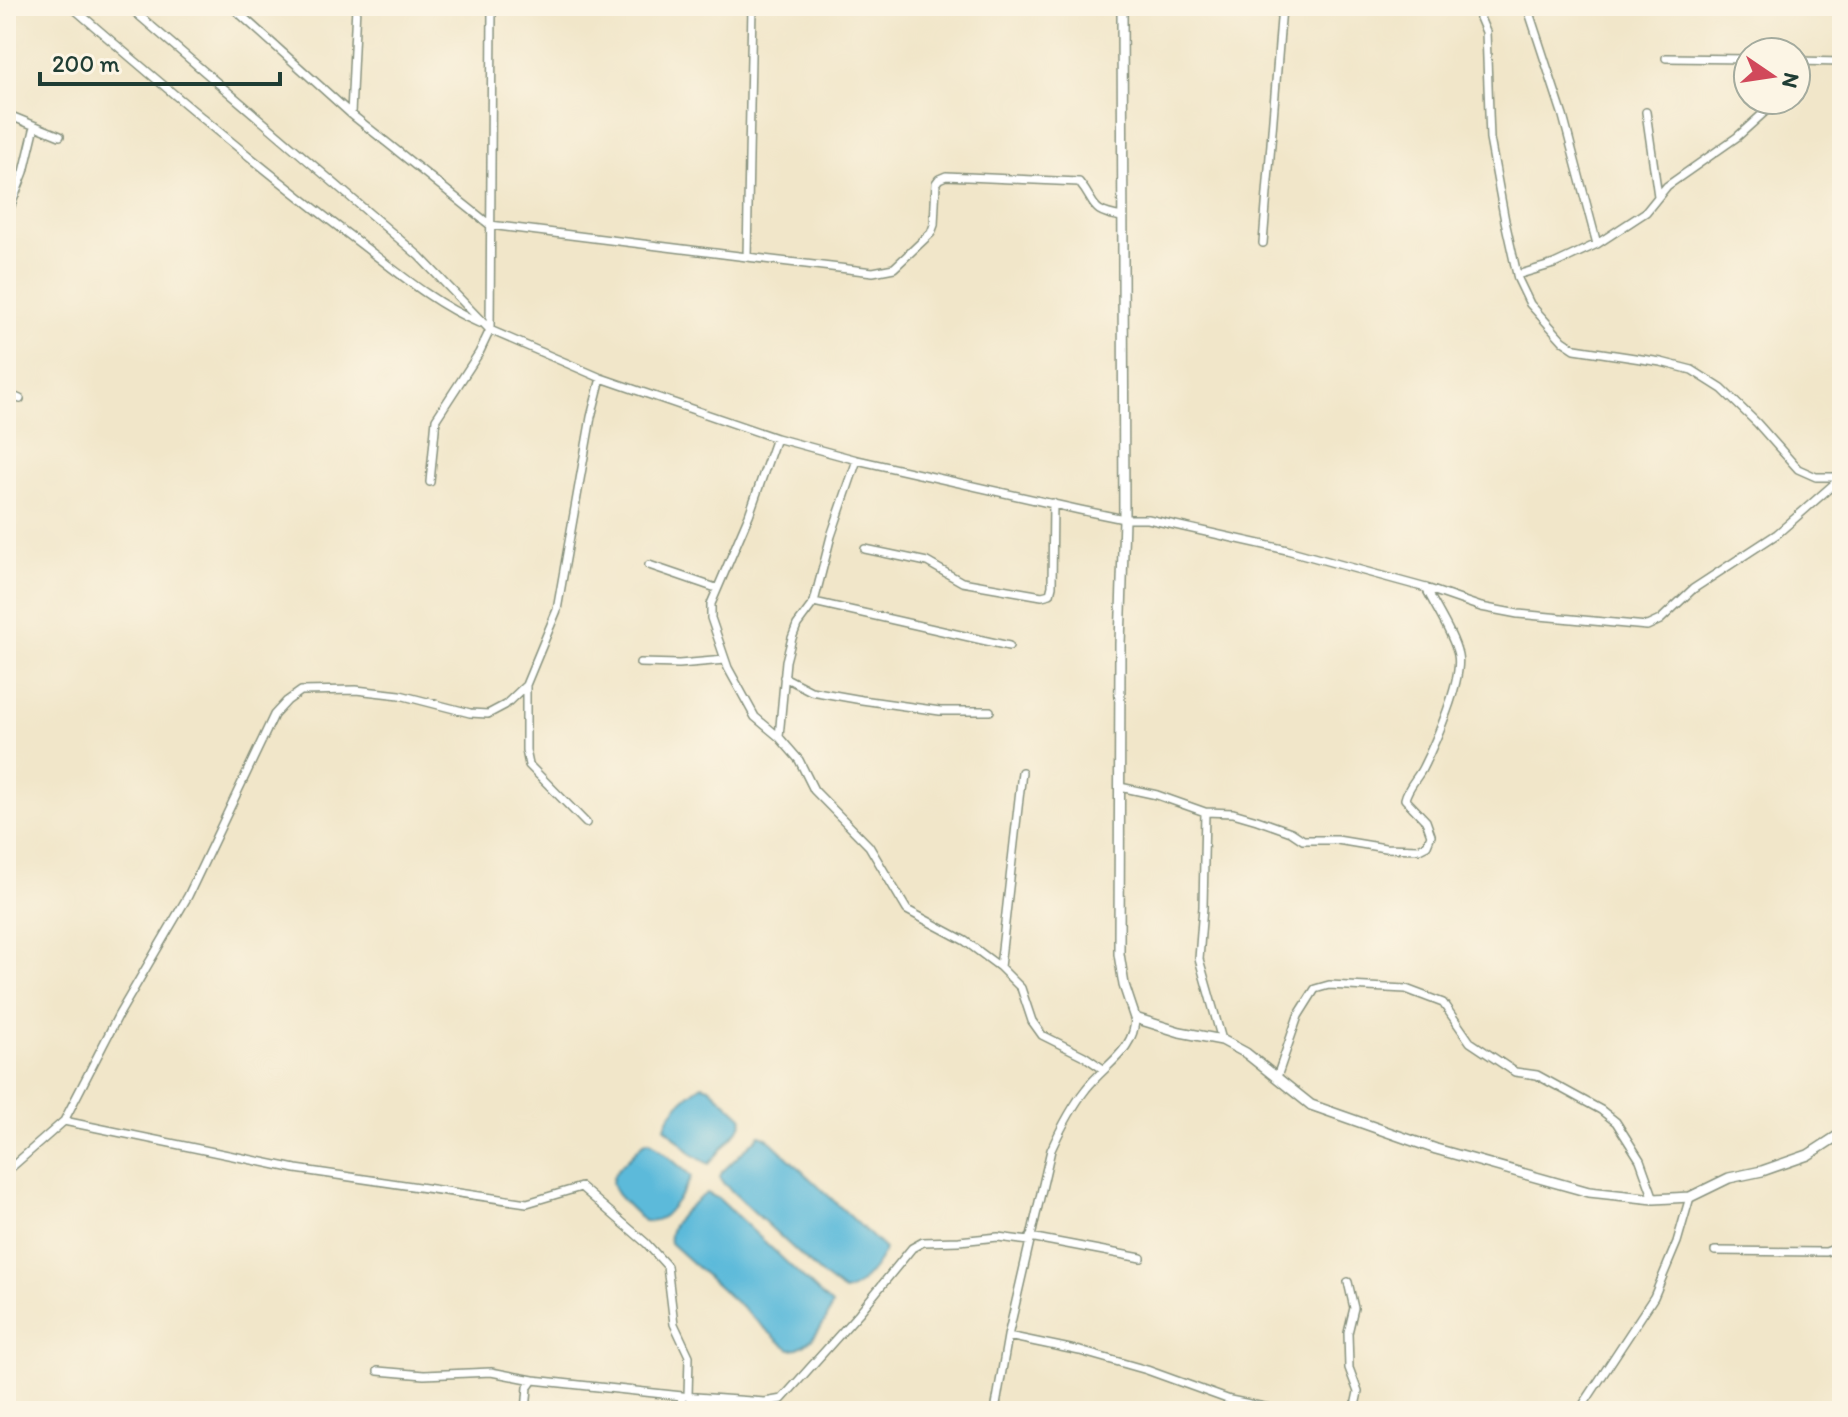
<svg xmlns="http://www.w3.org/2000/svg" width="1848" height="1417" font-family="Itim,sans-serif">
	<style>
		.water { fill: #5cbada; stroke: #3e7c87; stroke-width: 2 }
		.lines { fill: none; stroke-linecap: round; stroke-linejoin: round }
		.minor-casing { stroke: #88927e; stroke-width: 10 }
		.tertiary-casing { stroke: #88927e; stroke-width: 12 }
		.minor { stroke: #fff; stroke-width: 7 }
		.tertiary { stroke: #fff; stroke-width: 9 }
	</style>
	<rect width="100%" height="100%" fill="#fcf5e5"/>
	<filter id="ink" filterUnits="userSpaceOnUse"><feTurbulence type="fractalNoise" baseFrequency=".0125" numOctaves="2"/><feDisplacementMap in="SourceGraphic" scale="16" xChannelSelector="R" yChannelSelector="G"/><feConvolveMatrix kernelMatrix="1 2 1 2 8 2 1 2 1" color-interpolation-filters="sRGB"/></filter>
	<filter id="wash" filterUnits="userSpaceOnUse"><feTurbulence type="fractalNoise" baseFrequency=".006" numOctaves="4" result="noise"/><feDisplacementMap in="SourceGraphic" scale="32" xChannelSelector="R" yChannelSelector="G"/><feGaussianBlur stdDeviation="1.8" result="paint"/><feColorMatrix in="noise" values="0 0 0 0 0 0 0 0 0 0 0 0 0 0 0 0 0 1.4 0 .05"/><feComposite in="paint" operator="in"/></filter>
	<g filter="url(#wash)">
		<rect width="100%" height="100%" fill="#f1e6c9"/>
		<path class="water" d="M702 1085 709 1087 743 1118 741 1126 709 1164 693 1155 665 1127C670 1110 687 1095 702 1085Z
			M760 1135 767 1138 885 1249C879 1264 859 1290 844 1292L822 1275 723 1183 720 1177 722 1172Z
			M650 1141 691 1176C689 1186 667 1216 658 1220 654 1223 648 1221 644 1221 600 1179 603 1184 645 1142Z
			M707 1193 719 1199 832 1305C827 1322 809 1350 790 1349L780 1342 670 1243C666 1223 691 1204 707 1193Z"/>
	</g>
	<g filter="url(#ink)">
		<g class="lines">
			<g class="minor-casing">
				<path id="minor" d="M71 6C163 86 256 165 353 238 394 269 432 303 479 323
					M128 6 419 256 490 330 601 378 776 438 857 460 1080 510 1124 519H1148L1287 550 1426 588 1481 607 1518 614 1647 626 1660 620 1693 589 1777 534 1842 477
					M231 6 351 114 490 225 747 257 752 6
					M1251 6H1330
					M1475 6 1486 32 1490 139 1505 221 1518 279 1530 304 1563 341 1575 349 1661 362 1692 370 1722 389 1757 423 1798 469 1816 477H1842
					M1527 6 1563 116 1597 244
					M1666 58 1748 59
					M1796 61 1842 62
					M1796 76 1801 61
					M1646 112 1658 196
					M6 114 60 136
					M351 114 356 6
					M6 218 24 172 35 126
					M1263 243 1282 7
					M747 257 873 272 894 268 931 233 934 225 936 183 939 179 946 176 1079 182C1098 205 1088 211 1122 217
					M1517 275 1554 264 1597 244 1646 212 1667 186 1737 137 1778 100
					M6 393 20 399
					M776 438 749 515 711 604V618L728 668 755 717 779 737 799 760 814 790 869 846 907 910 965 941 1000 967 1021 988 1032 1021 1042 1035 1084 1056 1103 1069
					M430 482 436 419 479 353 490 330 492 6
					M865 549 927 562 962 582 1042 596 1050 594 1052 586 1053 503
					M649 565 716 588
					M814 602 1009 646
					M640 663 679 664 725 660
					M784 677 811 691 862 700 940 711H990
					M526 685V750L529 765 586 823
					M779 737 786 661 792 638 797 625 814 602 831 536 857 460
					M1120 787 1157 795 1205 812 1203 907 1199 959 1222 1040
					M1205 812 1233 813 1257 820 1291 832 1303 840H1337L1385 848 1419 849 1427 845 1431 835 1426 821 1405 799C1408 786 1418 778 1423 767 1435 743 1463 680 1458 655 1454 635 1435 607 1426 588
					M1000 967 1022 772
					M1277 1077 1298 1016 1315 989 1329 985 1406 989 1443 1003 1470 1042 1515 1072 1537 1075 1601 1110 1616 1122 1640 1160 1654 1199
					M64 1121 296 1169 527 1203 581 1187 646 1243 667 1266 674 1324 689 1356 688 1396
					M6 1172 64 1121 118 1016 188 896 274 715 287 701 301 691 356 690 400 695 470 713 488 714 505 705 526 685 557 610 591 417 601 378
					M1030 1237 1141 1258
					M1715 1251 1826 1252 1842 1246
					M1348 1282 1354 1308 1348 1333 1349 1368 1358 1392 1354 1411
					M1008 1336 1080 1351 1147 1370 1230 1400 1284 1411
					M378 1371 424 1375 491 1372 533 1380
					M526 1411 528 1387 533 1380 682 1396
					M680 1411 682 1396 765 1402 782 1399 859 1313 912 1248 923 1242 959 1241 998 1237 1029 1241
					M995 1411 1008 1336 1051 1150C1061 1128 1071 1108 1086 1089 1104 1065 1135 1051 1135 1018
					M1579 1411 1654 1297 1677 1242 1690 1197"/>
			</g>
			<g class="tertiary-casing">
				<path id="tertiary" d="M1122 6 1124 519 1120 644 1119 954 1124 985 1135 1018 1180 1032 1222 1040 1246 1053 1311 1105 1436 1149 1589 1192 1654 1199 1690 1197 1729 1178 1762 1171 1808 1155 1842 1133"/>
			</g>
			<use href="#minor" class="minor"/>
			<use href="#tertiary" class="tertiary"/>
		</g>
	</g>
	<rect width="1848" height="1417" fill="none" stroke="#fcf5e5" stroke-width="32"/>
	<g transform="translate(1772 76) rotate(103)"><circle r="38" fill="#fcf5e5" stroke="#a4ab9e" stroke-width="2"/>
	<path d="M0-6L14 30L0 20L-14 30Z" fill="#d1495b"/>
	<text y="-12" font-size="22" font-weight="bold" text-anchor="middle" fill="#1f3d34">N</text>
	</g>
	<path d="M40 72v12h240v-12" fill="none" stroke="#1f3d34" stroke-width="4"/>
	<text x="52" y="72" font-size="24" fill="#1f3d34" stroke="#fcf5e5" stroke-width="6" paint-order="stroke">200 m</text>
</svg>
